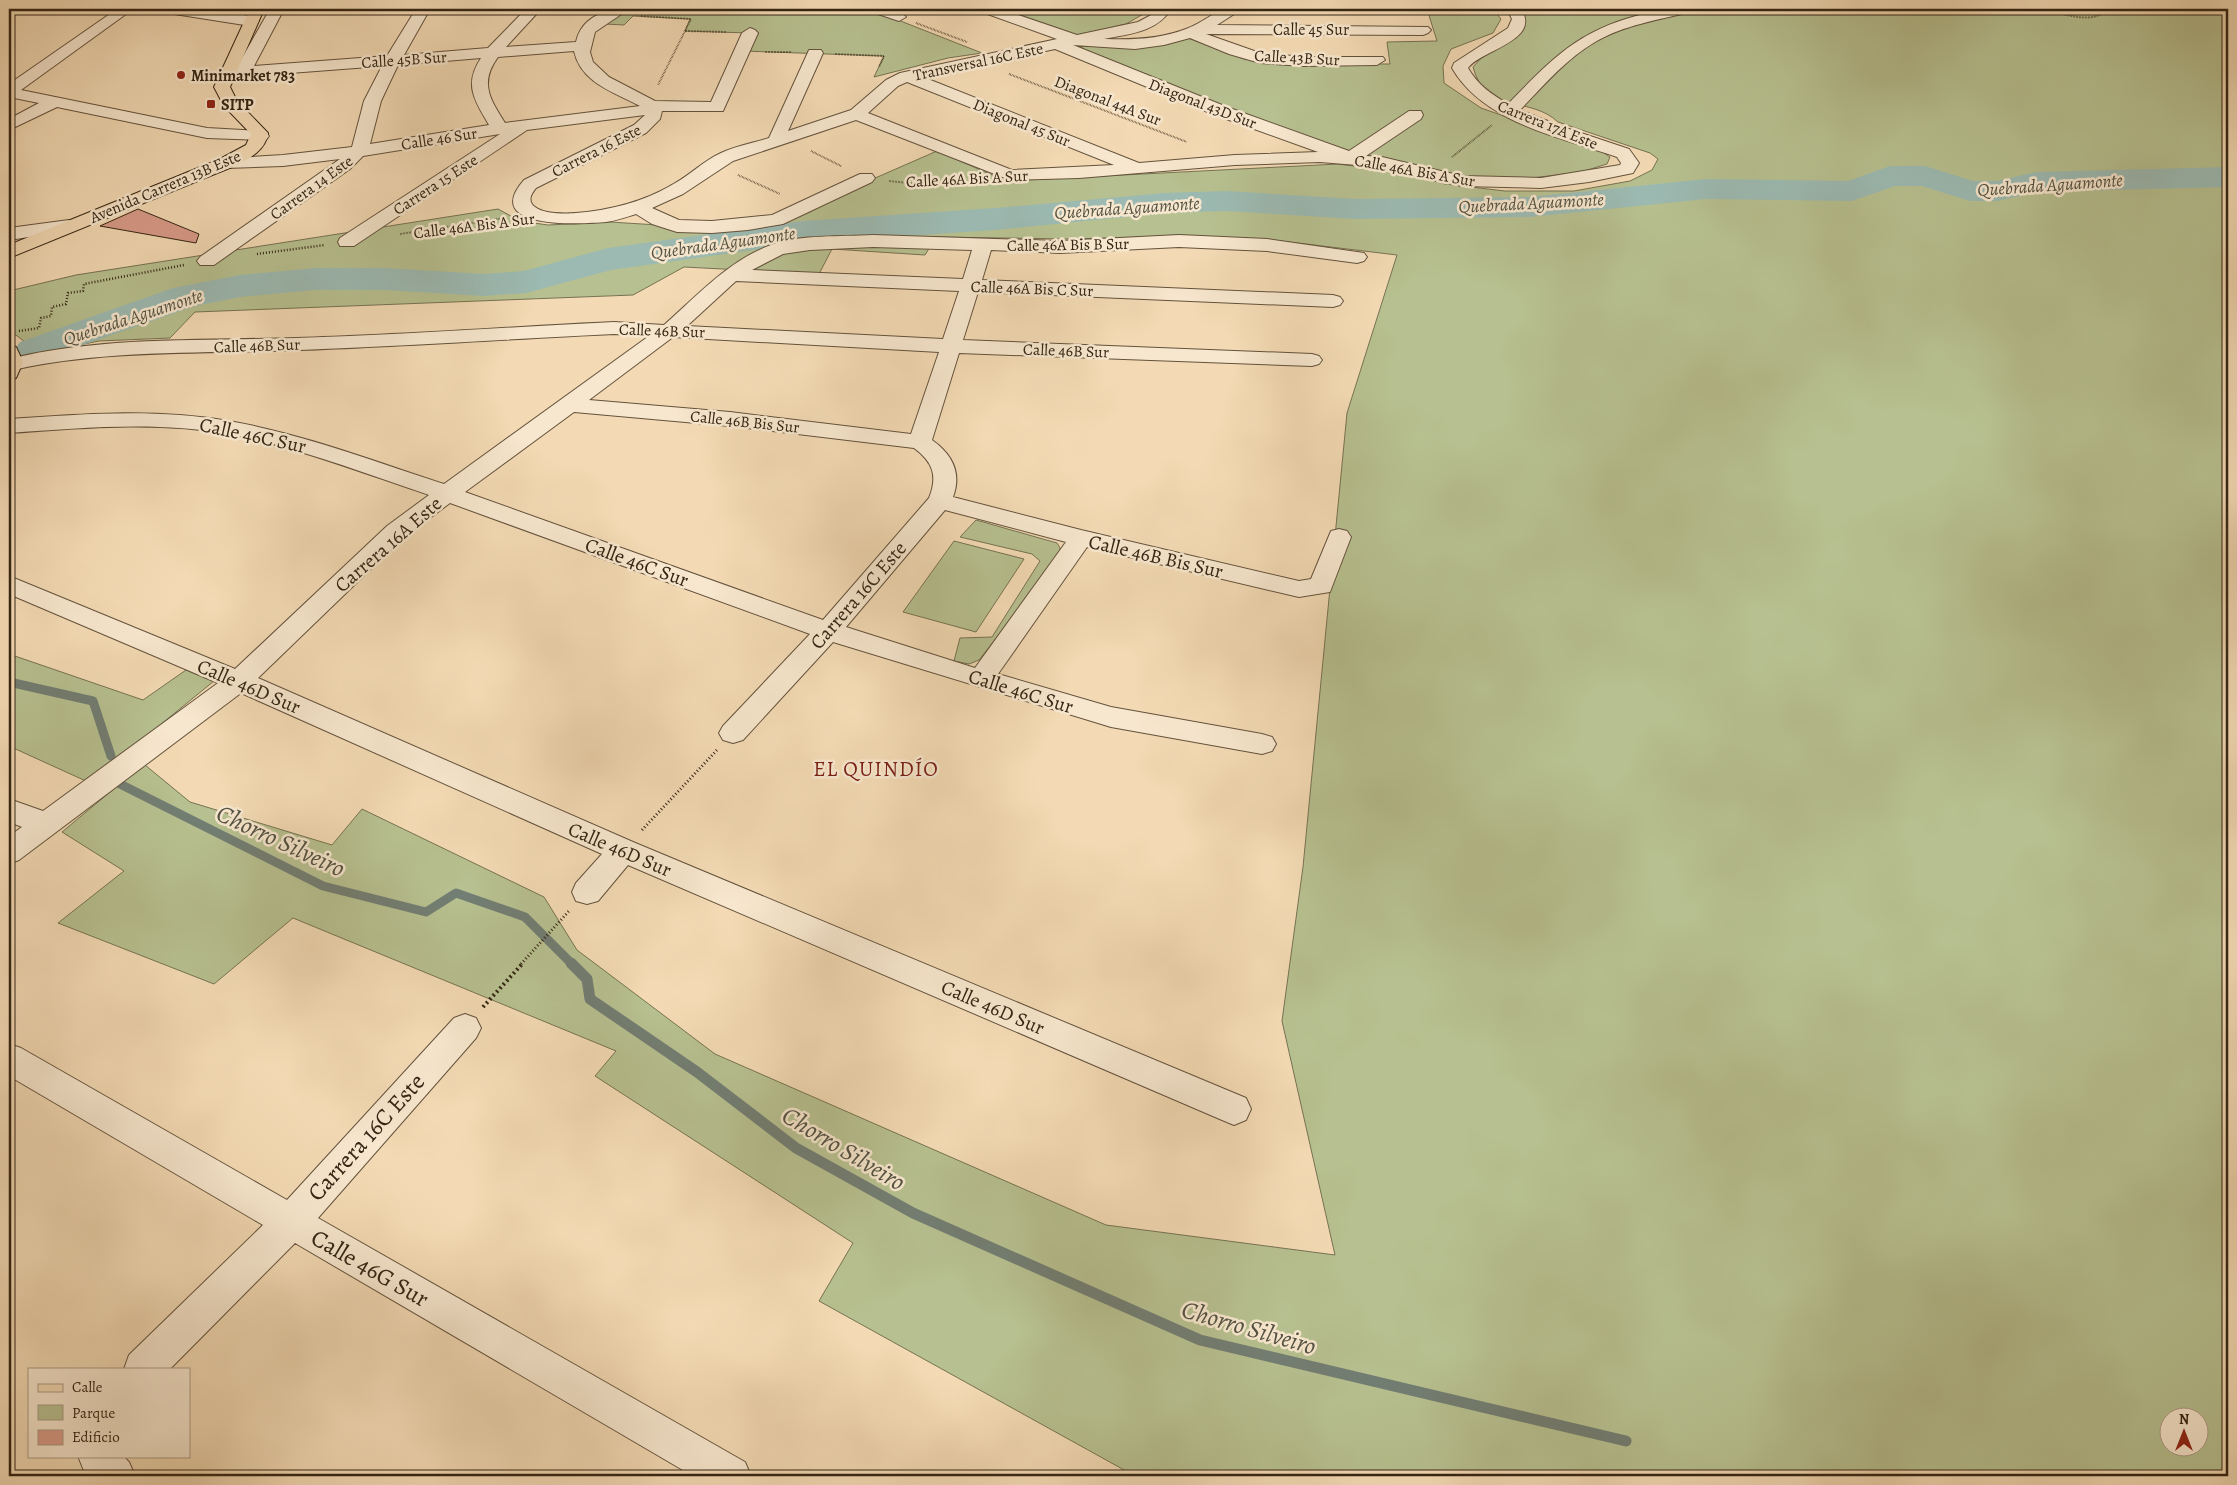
<svg xmlns="http://www.w3.org/2000/svg" width="2237" height="1485" font-family="Alegreya,serif">
	<style>
		.green { fill: #b7c090; stroke: #767252; fill-rule: evenodd }
		.lines { fill: none; stroke-linecap: round; stroke-linejoin: round }
		.stream-far1 { stroke: #727e73; stroke-width: 9 }
		.stream { stroke: #727e73; stroke-width: 11 }
		.river { fill: #9cbab2; fill-rule: evenodd }
		.building { fill: #d99c8a; stroke: #342514 }
		.minor-casing { stroke: #64523c; stroke-width: 2 }
		.major-casing { stroke: #342514; stroke-width: 2 }
		.path-far3 { stroke: #342514; stroke-width: 2; stroke-dasharray: 0.5 1; stroke-linecap: butt }
		.path-far2 { stroke: #342514; stroke-width: 2.5; stroke-dasharray: 1 2; stroke-linecap: butt }
		.path-far1 { stroke: #342514; stroke-width: 3; stroke-dasharray: 1 2.5; stroke-linecap: butt }
		.path { stroke: #342514; stroke-width: 4; stroke-dasharray: 2 3; stroke-linecap: butt }
		.minor { fill: #f7e7ce; fill-rule: evenodd }
		.major { fill: #f3dab4; fill-rule: evenodd }
		.poi-dot { fill: #8f2418; stroke: #f7e7ce; stroke-width: 2 }
		.labels { text-anchor: middle; stroke-width: 5; stroke-linejoin: round; paint-order: stroke }
		.far-street-label { font-size: 16px; fill: #342514; stroke: #f7e7ce }
		.far-poi-label { font-size: 16px; font-weight: bold; fill: #342514; stroke: #f7e7ce; text-anchor: start }
		.far-water-label { font-size: 18px; font-style: italic; fill: #535243; stroke: #f7e7ce }
		.street-label { font-size: 20px; fill: #342514; stroke: #f7e7ce }
		.neighbourhood-label { font-size: 21px; letter-spacing: 1px; fill: #7a1f14; stroke: #f7e7ce }
		.near-street-label { font-size: 24px; fill: #342514; stroke: #f7e7ce }
		.near-water-label { font-size: 25px; font-style: italic; fill: #535243; stroke: #f7e7ce }
	</style>
	<rect width="100%" height="100%" fill="#f3dab4"/>
	<filter id="stains"><feTurbulence type="fractalNoise" baseFrequency=".004" numOctaves="4"/><feColorMatrix values="0 0 0 0 .2 0 0 0 0 .09 0 0 0 0 .02 0 0 0 .5 -.17"/></filter>
	<radialGradient id="worn" r=".72"><stop offset=".6" stop-color="#630" stop-opacity="0"/><stop offset="1" stop-color="#630" stop-opacity=".3"/></radialGradient>
	<path class="green" d="M634 9H870L982 53 948 58 874 77 884 56 742 51 749 33 685 31 690 19 633 16 624 25 605 24 623 12Z
		M997 9H1152L1126 24 1074 36Z
		M1427 9H1493L1501 19 1493 33 1451 49 1443 66 1444 83 1481 108 1598 149 1610 157 1607 164 1581 172 1515 180 1462 177 1409 163 1347 152 1096 58 1080 46 1144 47 1165 45 1188 38 1244 59 1285 64H1390L1387 42 1437 41Z
		M1516 9H2228V1476H1135L819 1301 853 1243 595 1076 616 1051 293 918 214 984 58 923 124 871 62 832 110 792 9 746V654L143 700 186 670 214 681 128 751 190 802 332 845 362 809 544 897 577 950 715 1054 1106 1225 1335 1255 1282 1021 1303 867 1347 413 1397 255 1281 241 1191 236 1069 239 936 237 925 255 832 249 819 274 684 267 633 295 195 312 170 338 99 341 40 353 9 330V291L76 275 498 209 520 221 548 225 610 222 754 231 937 151 1006 181 1338 164 1400 172 1445 184 1505 191H1574L1630 181 1652 170 1658 159 1650 153 1558 122C1531 96 1485 114 1473 67L1482 57 1525 22ZM2170 1418H2200V1448H2170Z
		M976 520 1057 543 1060 548 1059 558 979 660 969 664 954 661 960 638 992 637 1040 561 1032 554 960 537Z
		M954 541 1024 559 976 632 903 612Z"/>
	<g class="lines">
		<path class="stream-far1" d="M9 682 93 701 111 756
			M120 784 323 886 426 912 456 893 525 917 572 964"/>
		<path class="stream" d="M571 963 587 979 590 999 697 1072 796 1148 913 1213 1200 1340 1626 1441"/>
		<path class="river" d="M1890 166H1925L1973 181H1997L2036 172 2228 167V187L2036 192 1997 201H1970L1922 186H1895L1852 201 1706 199 1530 217 1355 219 1226 211 1164 213 995 230 803 243 611 270 526 293 483 296 385 290H315L240 297 195 306 34 362 20 358 14 350 20 342 173 288 240 275 315 268H385L483 274 524 271 608 248 803 221 995 208 1164 193 1226 191 1355 199 1530 197 1706 179 1848 181Z"/>
	</g>
	<path class="building" d="M138 209 199 234 196 243 100 226Z"/>
	<g class="lines">
		<g class="minor-casing">
			<path id="minor" d="M117 9H133L21 90 207 128 260 131 266 132 269 136 266 140 207 138 57 107 9 130V119L39 103 9 97V84Z
				M161 9H197L251 16 259 21 251 26 168 13 163 12Z
				M270 9H284L254 66 387 56 416 9H430L404 55 488 48 526 9H541L506 47 576 42C582 16 606 9 629 9L595 32 590 52 593 62 609 77 655 101 711 102 742 33 750 28 755 30 758 33 723 111H662L660 119 646 133 536 188C531 194 527 201 535 207 544 214 565 214 576 213 610 210 640 203 670 186 688 177 703 161 721 153 736 146 753 143 769 138L809 50H821L823 53 788 131 851 110 886 80 900 73 1057 39 982 12 980 9H1001L1077 35 1138 22 1153 14 1157 9H1171C1157 32 1129 34 1104 39H1106C1133 40 1160 39 1186 29 1210 20 1214 7 1242 9L1217 25 1428 27 1431 30 1428 33 1423 35 1206 34 1260 53 1304 57H1383L1385 60 1377 65 1304 66 1260 63 1229 54 1190 38 1164 45 1135 49 1073 45 1227 107 1349 151 1409 111H1421L1423 115 1421 119 1366 156 1382 157 1462 176 1541 178 1620 165 1621 163 1617 157C1560 137 1484 123 1452 68L1454 63 1508 28 1512 19 1507 9H1521C1542 41 1480 50 1468 68 1478 85 1491 94 1508 104 1550 61 1576 32 1636 16 1655 11 1673 8 1692 9L1690 12C1658 20 1624 25 1595 42 1566 59 1543 86 1520 110L1563 127 1629 149 1639 163 1633 173 1589 182 1541 188 1462 186 1382 167 1320 162 1235 165 1079 178 1010 180 856 120 733 161 683 194 652 208 679 220 712 221 772 215 860 174H872L875 178 872 182 783 224 748 230 712 233 677 232 652 224 636 214C626 217 616 221 606 222 581 224 480 230 524 180L634 125 645 115 527 130 354 246H340L338 242 340 238 500 134 363 156 350 169 214 265H200L197 261 200 257 340 159 283 166 226 168 220 167 217 163 220 159 283 155 352 147 364 101 382 66 226 78 220 76 218 73 220 70 237 67ZM1055 49 1215 115 1318 152 1235 155 1139 163 923 77ZM574 51C581 83 614 92 640 106L505 123C490 99 479 83 498 57ZM481 58C463 85 475 101 489 125L370 144 381 101 398 65ZM907 82 1114 165 1012 170 868 113 898 86Z
				M870 9C882 9 898 7 906 17L899 21 872 12Z
				M69 220 76 222 78 226 76 230 9 240V228Z
				M873 235 1060 241 1179 235 1267 239 1364 253 1367 257 1364 261 1357 263 1267 251 1179 247 1060 253 991 250 982 280 1333 295 1340 297 1343 301 1340 305 1333 307 978 292 963 340 1312 354 1319 356 1322 360 1319 364 1312 366 959 353 932 440C952 454 962 473 953 497L1081 530 1299 581 1311 579 1331 531 1339 529 1347 531 1351 537 1330 592 1299 597 1087 547 998 674 1111 707 1262 734 1272 737 1276 744 1272 751 1262 754 1111 727 833 642 743 740 733 743 723 740 719 733 723 726 810 634 450 503 403 538 258 678 633 842 1246 1098 1251 1109 1246 1120 1234 1125 1222 1120 628 865 598 901 587 904 576 901 572 892 576 883 602 854 241 693 19 860 9 864V836L22 827 9 822V799L43 811 218 683 9 594V576L235 669 387 526 429 495C363 473 297 447 229 434 156 421 82 428 9 433V419C82 414 156 408 229 421 303 434 373 461 444 484L649 336 614 334C509 339 405 346 300 350 204 354 107 349 13 370L9 369V359C102 336 200 341 296 338 402 335 508 327 614 322L664 325C697 296 729 260 771 245 802 234 840 237 873 235ZM873 247 972 250 963 279 752 270 783 254 810 250ZM736 281 959 291 943 339 687 326ZM673 337 939 352 911 434 730 412 589 400ZM574 412 730 426 914 448C933 462 938 476 929 498L823 620 465 492ZM945 510 1066 542 975 668 846 627Z
				M465 1014 476 1018 481 1028 476 1038 318 1218 745 1462 751 1476H693L295 1243 170 1369H124L129 1355 263 1225 9 1076V1044L21 1048 287 1200 454 1018Z
				M78 1456H123L129 1462 135 1476H86Z"/>
		</g>
		<g class="major-casing">
			<path id="major" d="M250 9H264L230 87 237 101 268 133C265 152 248 159 232 167L9 258V245L220 159 246 145 251 134 224 106 214 87Z
				M9 345 16 347 23 362 16 378 9 380Z"/>
		</g>
		<path class="path-far3" d="M2044 9C2061 13 2094 26 2107 9
			M641 16 691 19 658 85
			M916 23 967 42
			M685 31 727 32
			M765 52H791
			M835 54 884 56 879 67
			M1009 74 1187 142
			M811 151 841 166
			M1452 157 1492 125
			M738 175 780 194
			M889 181 917 184 963 179
			M400 234 505 218"/>
		<path class="path-far2" d="M257 254 325 245
			M19 331 39 328 41 318 51 316 52 307 66 304 68 293 83 291 84 284 184 265"/>
		<path class="path-far1" d="M642 830 717 750
			M521 964 569 911"/>
		<path class="path" d="M483 1007 523 963"/>
		<use href="#minor" class="minor"/>
		<use href="#major" class="major"/>
	</g>
	<g class="poi-dot">
		<circle cx="181" cy="75" r="5"/>
		<rect x="206" y="99" width="10" height="10" rx="2.5"/>
	</g>
	<g class="labels">
		<g class="far-street-label">
			<text x="1311" y="35">Calle 45 Sur</text>
			<text transform="translate(1297 57) rotate(3)" y="6">Calle 43B Sur</text>
			<text transform="translate(404 59) rotate(-4)" y="6">Calle 45B Sur</text>
			<text transform="translate(978 61) rotate(-12)" y="6">Transversal 16C Este</text>
			<text transform="translate(1108 100) rotate(21)" y="6">Diagonal 44A Sur</text>
			<text transform="translate(1203 103) rotate(21)" y="6">Diagonal 43D Sur</text>
			<text transform="translate(1022 122) rotate(22)" y="6">Diagonal 45 Sur</text>
			<text transform="translate(1548 124) rotate(22)" y="6">Carrera 17A Este</text>
			<text transform="translate(439 138) rotate(-9)" y="6">Calle 46 Sur</text>
			<text transform="translate(596 150) rotate(-27)" y="6">Carrera 16 Este</text>
			<text transform="translate(1415 170) rotate(10)" y="6">Calle 46A Bis A Sur</text>
			<text transform="translate(967 178) rotate(-3)" y="6">Calle 46A Bis A Sur</text>
			<text transform="translate(435 184) rotate(-33)" y="6">Carrera 15 Este</text>
			<text transform="translate(165 186) rotate(-23)" y="6">Avenida Carrera 13B Este</text>
			<text transform="translate(311 187) rotate(-36)" y="6">Carrera 14 Este</text>
			<text transform="translate(474 225) rotate(-7)" y="6">Calle 46A Bis A Sur</text>
			<text transform="translate(1068 244) rotate(-1)" y="6">Calle 46A Bis B Sur</text>
			<text transform="translate(1032 288) rotate(2)" y="6">Calle 46A Bis C Sur</text>
			<text transform="translate(662 330) rotate(2)" y="6">Calle 46B Sur</text>
			<text transform="translate(257 345) rotate(-2)" y="6">Calle 46B Sur</text>
			<text transform="translate(1066 350) rotate(2)" y="6">Calle 46B Sur</text>
			<text transform="translate(745 421) rotate(6)" y="6">Calle 46B Bis Sur</text>
		</g>
		<g class="far-poi-label">
			<text x="191" y="81">Minimarket 783</text>
			<text x="221" y="110">SITP</text>
		</g>
		<g class="far-water-label">
			<text transform="translate(2050 185) rotate(-4)" y="6">Quebrada Aguamonte</text>
			<text transform="translate(1531 203) rotate(-3)" y="6">Quebrada Aguamonte</text>
			<text transform="translate(1127 208) rotate(-4)" y="6">Quebrada Aguamonte</text>
			<text transform="translate(723 243) rotate(-8)" y="6">Quebrada Aguamonte</text>
			<text transform="translate(133 317) rotate(-18)" y="6">Quebrada Aguamonte</text>
		</g>
		<g class="street-label">
			<text transform="translate(253 435) rotate(12)" y="7">Calle 46C Sur</text>
			<text transform="translate(388 544) rotate(-41)" y="7">Carrera 16A Este</text>
			<text transform="translate(1156 556) rotate(13)" y="7">Calle 46B Bis Sur</text>
			<text transform="translate(637 562) rotate(20)" y="7">Calle 46C Sur</text>
			<text transform="translate(858 595) rotate(-49)" y="7">Carrera 16C Este</text>
			<text transform="translate(249 686) rotate(23)" y="7">Calle 46D Sur</text>
			<text transform="translate(1021 691) rotate(17)" y="7">Calle 46C Sur</text>
			<text transform="translate(620 849) rotate(23)" y="7">Calle 46D Sur</text>
			<text transform="translate(993 1007) rotate(23)" y="7">Calle 46D Sur</text>
		</g>
		<g class="neighbourhood-label">
			<text x="876" y="776">EL QUINDÍO</text>
		</g>
		<g class="near-street-label">
			<text transform="translate(366 1137) rotate(-48)" y="8">Carrera 16C Este</text>
			<text transform="translate(370 1268) rotate(30)" y="8">Calle 46G Sur</text>
		</g>
		<g class="near-water-label">
			<text transform="translate(281 840) rotate(25)" y="9">Chorro Silveiro</text>
			<text transform="translate(844 1148) rotate(31)" y="9">Chorro Silveiro</text>
			<text transform="translate(1249 1327) rotate(16)" y="9">Chorro Silveiro</text>
		</g>
	</g>
	<rect width="2237" height="1485" fill="none" stroke="#f3dab4" stroke-width="30"/>
	<rect x="10" y="10" width="2217" height="1465" fill="none" stroke="#342514" stroke-width="2.5"/>
	<rect x="15" y="15" width="2207" height="1455" fill="none" stroke="#342514"/>
	<rect x="28" y="1368" width="162" height="90" fill="#f7e7ce" stroke="#a99984"/>
	<rect x="38" y="1384" width="25" height="8" fill="#f3dab4" stroke="#a99984"/>
	<text x="72" y="1392" font-size="15" fill="#342514">Calle</text>
	<rect x="38" y="1405" width="25" height="15" fill="#b7c090" stroke="#a99984"/>
	<text x="72" y="1418" font-size="15" fill="#342514">Parque</text>
	<rect x="38" y="1430" width="25" height="15" fill="#d99c8a" stroke="#a99984"/>
	<text x="72" y="1442" font-size="15" fill="#342514">Edificio</text>
	<g transform="translate(2184 1432)"><circle r="24" fill="#f7e7ce" stroke="#a99984"/>
	<path d="M0-4L9 19L0 12L-9 19Z" fill="#8f2418"/>
	<text y="-8" font-size="14" font-weight="bold" text-anchor="middle" fill="#342514">N</text>
	</g>
	<rect width="100%" height="100%" filter="url(#stains)"/>
	<rect width="100%" height="100%" fill="url(#worn)"/>
</svg>
